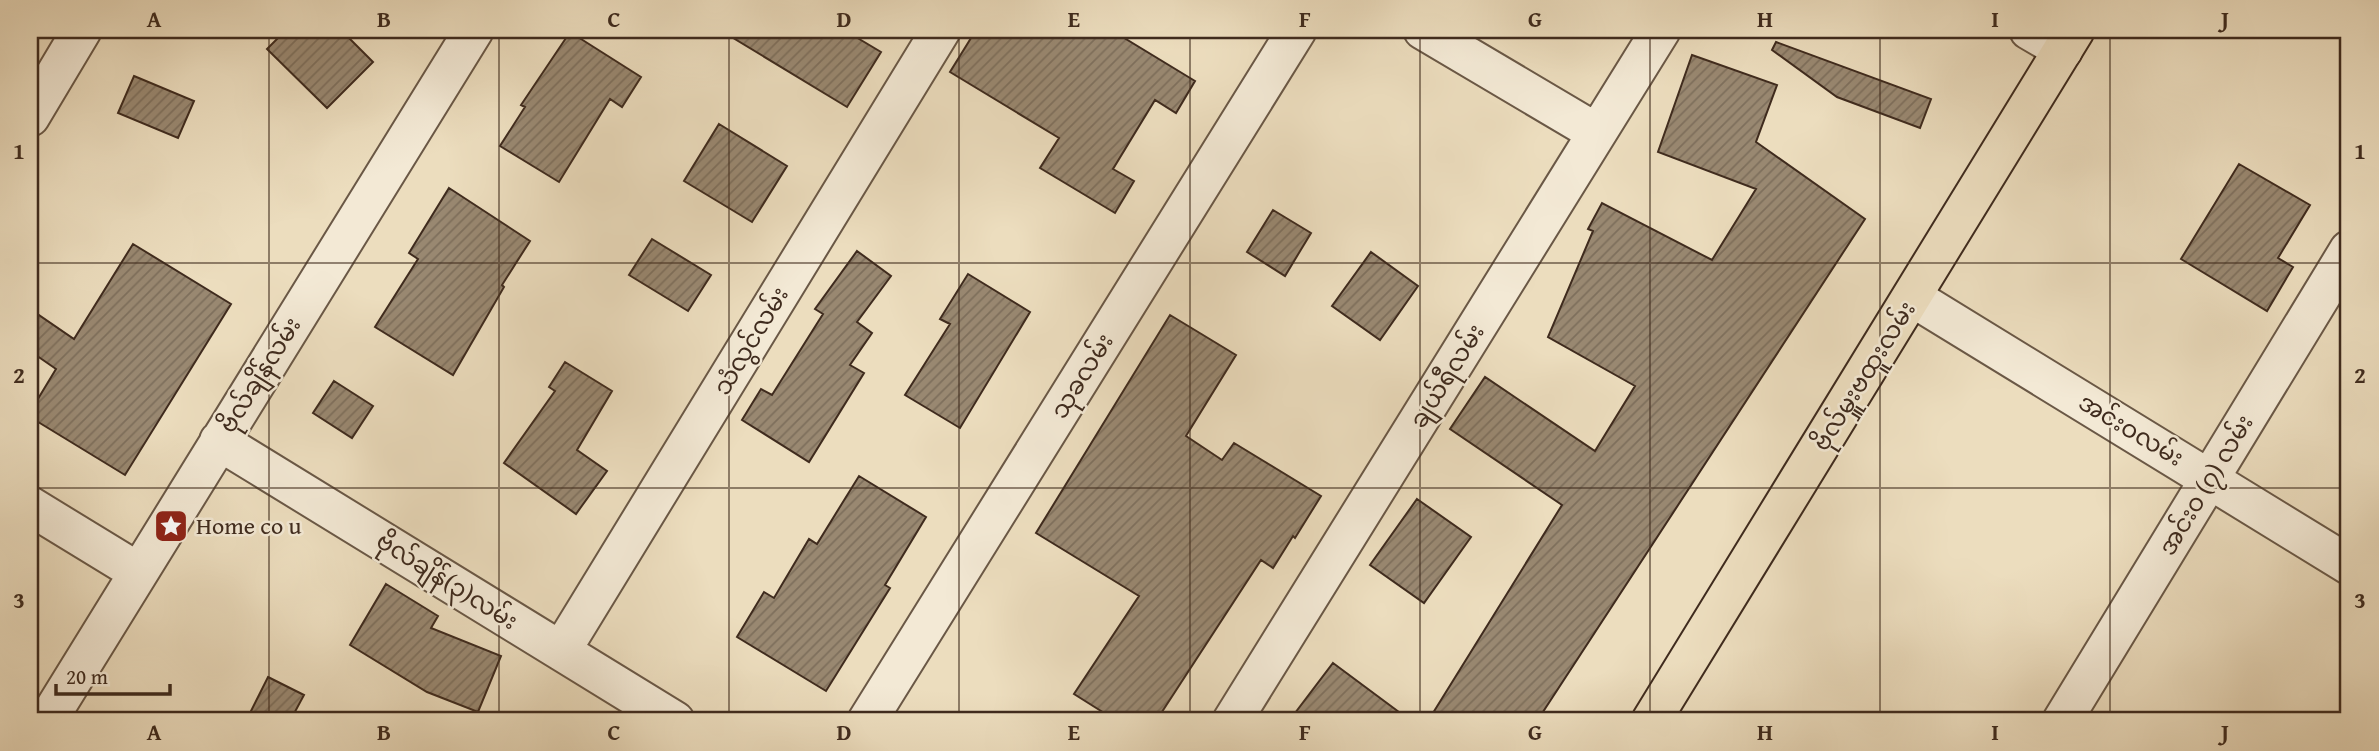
<svg xmlns="http://www.w3.org/2000/svg" width="2379" height="751" font-family="'Gentium Book Plus','Noto Sans Myanmar',serif">
	<style>
		.building { fill: url(#building-hatch); stroke: #3f2b1e; stroke-width: 2 }
		.lines { fill: none; stroke-linecap: round; stroke-linejoin: round }
		.minor-casing { stroke: #6a5846; stroke-width: 42 }
		.primary-casing { stroke: #3f2b1e; stroke-width: 42 }
		.minor { stroke: #f3e9d5; stroke-width: 38 }
		.primary { stroke: #ecddbe; stroke-width: 38 }
		.grid { fill: none; stroke: #3f2b1e; stroke-width: 2; stroke-opacity: 0.55 }
		.labels { text-anchor: middle; stroke-width: 5; stroke-linejoin: round; paint-order: stroke }
		.street-label { font-size: 24px; fill: #3f2b1e; stroke: #f3e9d5 }
		.poi-label { font-size: 24px; fill: #3f2b1e; stroke: #f3e9d5; text-anchor: start }
		.neatline { fill: none; stroke: #3f2b1e; stroke-width: 2.5 }
		.grid-label { font-size: 23px; text-anchor: middle; font-weight: bold; fill: #3f2b1e }
	</style>
	<defs>
		<pattern id="building-hatch" width="6" height="6" patternUnits="userSpaceOnUse" patternTransform="scale(1.75)"><rect width="6" height="6" fill="#998871"/><path d="M-1 1l2-2M0 6l6-6M5 7l2-2" fill="none" stroke="#7e6f5c"/></pattern>
	</defs>
	<rect width="100%" height="100%" fill="#ecddbe"/>
	<filter id="stains"><feTurbulence type="fractalNoise" baseFrequency=".00286" numOctaves="4"/><feColorMatrix values="0 0 0 0 .2 0 0 0 0 .09 0 0 0 0 .02 0 0 0 .5 -.17"/></filter>
	<radialGradient id="worn" r=".72"><stop offset=".6" stop-color="#630" stop-opacity="0"/><stop offset="1" stop-color="#630" stop-opacity=".3"/></radialGradient>
	<path class="building" d="M286 30H341L373 62 327 108 267 49Z
		M720 30H844L881 52 847 107Z
		M976 30H1111L1195 81 1176 113 1155 100 1113 169 1134 181 1115 213 1040 168 1059 138 950 72Z
		M570 32 641 77 622 107 610 99 559 182 500 146 525 107 521 105Z
		M1776 42 1931 99 1920 128 1837 97 1772 50Z
		M1692 55 1777 85 1756 142 1865 219 1537 721H1428L1562 505 1450 429 1485 377 1595 451 1635 386 1548 337 1593 231 1588 229 1602 203 1712 260 1756 189 1658 152Z
		M134 76 194 101 178 138 118 113Z
		M719 124 787 166 752 222 684 181Z
		M2239 164 2310 205 2278 258 2293 267 2267 311 2181 259Z
		M449 188 530 241 502 285 504 287 453 375 375 327 418 259 409 253Z
		M1273 210 1311 233 1285 276 1247 252Z
		M652 239 711 275 688 311 629 275Z
		M133 244 231 304 125 475 30 417V412L56 369 30 351V309L74 339Z
		M857 251 891 276 857 322 872 333 850 365 864 373 809 462 742 420 761 389 772 395 823 314 815 309Z
		M1371 252 1418 286 1380 340 1332 306Z
		M968 274 1030 312 960 428 905 395 950 324 940 319Z
		M1170 315 1236 355 1186 436 1222 460 1234 443 1321 496 1295 538 1293 536 1273 568 1261 560 1156 721H1117L1074 694 1139 596 1036 533Z
		M565 362 612 391 577 450 607 471 576 514 504 463 555 391 549 387Z
		M334 381 373 406 352 438 313 413Z
		M859 476 926 517 885 585 890 588 826 691 737 637 764 592 774 598 809 539 817 544Z
		M1417 499 1471 537 1424 603 1370 565Z
		M386 584 438 616 431 628 501 656 478 712 427 692 350 645Z
		M1333 663 1411 721H1289Z
		M268 677 304 695 290 721H246Z"/>
	<g class="lines">
		<g class="minor-casing">
			<path id="minor" d="M1423 30 1597 133
				M2029 30 2063 50
				M30 117 82 30
				M1912 297 2349 565
				M219 441 675 721
				M30 506 138 572
				M561 651 941 30
				M47 721 474 30
				M867 721 1297 30
				M1232 721 1661 30
				M2062 721 2349 250"/>
		</g>
		<g class="primary-casing">
			<path id="primary" d="M1651 721 2075 30"/>
		</g>
		<use href="#minor" class="minor"/>
		<use href="#primary" class="primary"/>
	</g>
	<path class="grid" d="M269 30V721M499 30V721M729 30V721M959 30V721M1190 30V721M1420 30V721M1650 30V721M1880 30V721M2110 30V721M30 263H2349M30 488H2349"/>
	<defs>
		<g id="sight-square" transform="scale(1.75)"><rect x="-9" y="-9" width="18" height="18" rx="4" fill="#8f2418" stroke="#f3e9d5"/><path d="M0-6L1.8-2.2L6-1.7L2.9 1.2L3.7 5.4L0 3.3L-3.7 5.4L-2.9 1.2L-6-1.7L-1.8-2.2Z" fill="#fff"/></g>
	</defs>
	<g fill-rule="evenodd">
		<use href="#sight-square" x="171" y="526"/>
	</g>
	<g class="labels">
		<g class="street-label">
			<text transform="translate(751 341) rotate(-59)" y="8">သံလွင်လမ်း</text>
			<text transform="translate(260 375) rotate(-58)" y="8">ဗိုလ်ချိန်လမ်း</text>
			<text transform="translate(1082 376) rotate(-58)" y="8">သုခလမ်း</text>
			<text transform="translate(1447 376) rotate(-58)" y="8">ချယ်ရီလမ်း</text>
			<text transform="translate(1864 376) rotate(-58)" y="8">ဗိုလ်မှူးဗထူးလမ်း</text>
			<text transform="translate(2131 430) rotate(31)" y="8">အင်းဝလမ်း</text>
			<text transform="translate(2206 485) rotate(-59)" y="8">အင်းဝ (၇) လမ်း</text>
			<text transform="translate(447 581) rotate(32)" y="8">ဗိုလ်ချိန်(၃)လမ်း</text>
		</g>
		<g class="poi-label">
			<text x="196" y="534">Home co u</text>
		</g>
	</g>
	<rect width="2379" height="751" fill="none" stroke="#ecddbe" stroke-width="77"/>
	<path d="M56 684v10h114v-10" fill="none" stroke="#3f2b1e" stroke-width="3.5"/>
	<text x="66" y="684" font-size="21" fill="#3f2b1e" stroke="#f3e9d5" stroke-width="5" paint-order="stroke">20 m</text>
	<rect x="38" y="38" width="2302" height="674" class="neatline"/>
	<g class="grid-label">
		<text x="154" y="27">A</text>
		<text x="384" y="27">B</text>
		<text x="614" y="27">C</text>
		<text x="844" y="27">D</text>
		<text x="1074" y="27">E</text>
		<text x="1305" y="27">F</text>
		<text x="1535" y="27">G</text>
		<text x="1765" y="27">H</text>
		<text x="1995" y="27">I</text>
		<text x="2225" y="27">J</text>
		<text x="19" y="159">1</text>
		<text x="2360" y="159">1</text>
		<text x="19" y="383">2</text>
		<text x="2360" y="383">2</text>
		<text x="19" y="608">3</text>
		<text x="2360" y="608">3</text>
		<text x="154" y="740">A</text>
		<text x="384" y="740">B</text>
		<text x="614" y="740">C</text>
		<text x="844" y="740">D</text>
		<text x="1074" y="740">E</text>
		<text x="1305" y="740">F</text>
		<text x="1535" y="740">G</text>
		<text x="1765" y="740">H</text>
		<text x="1995" y="740">I</text>
		<text x="2225" y="740">J</text>
	</g>
	<rect width="100%" height="100%" filter="url(#stains)"/>
	<rect width="100%" height="100%" fill="url(#worn)"/>
</svg>
